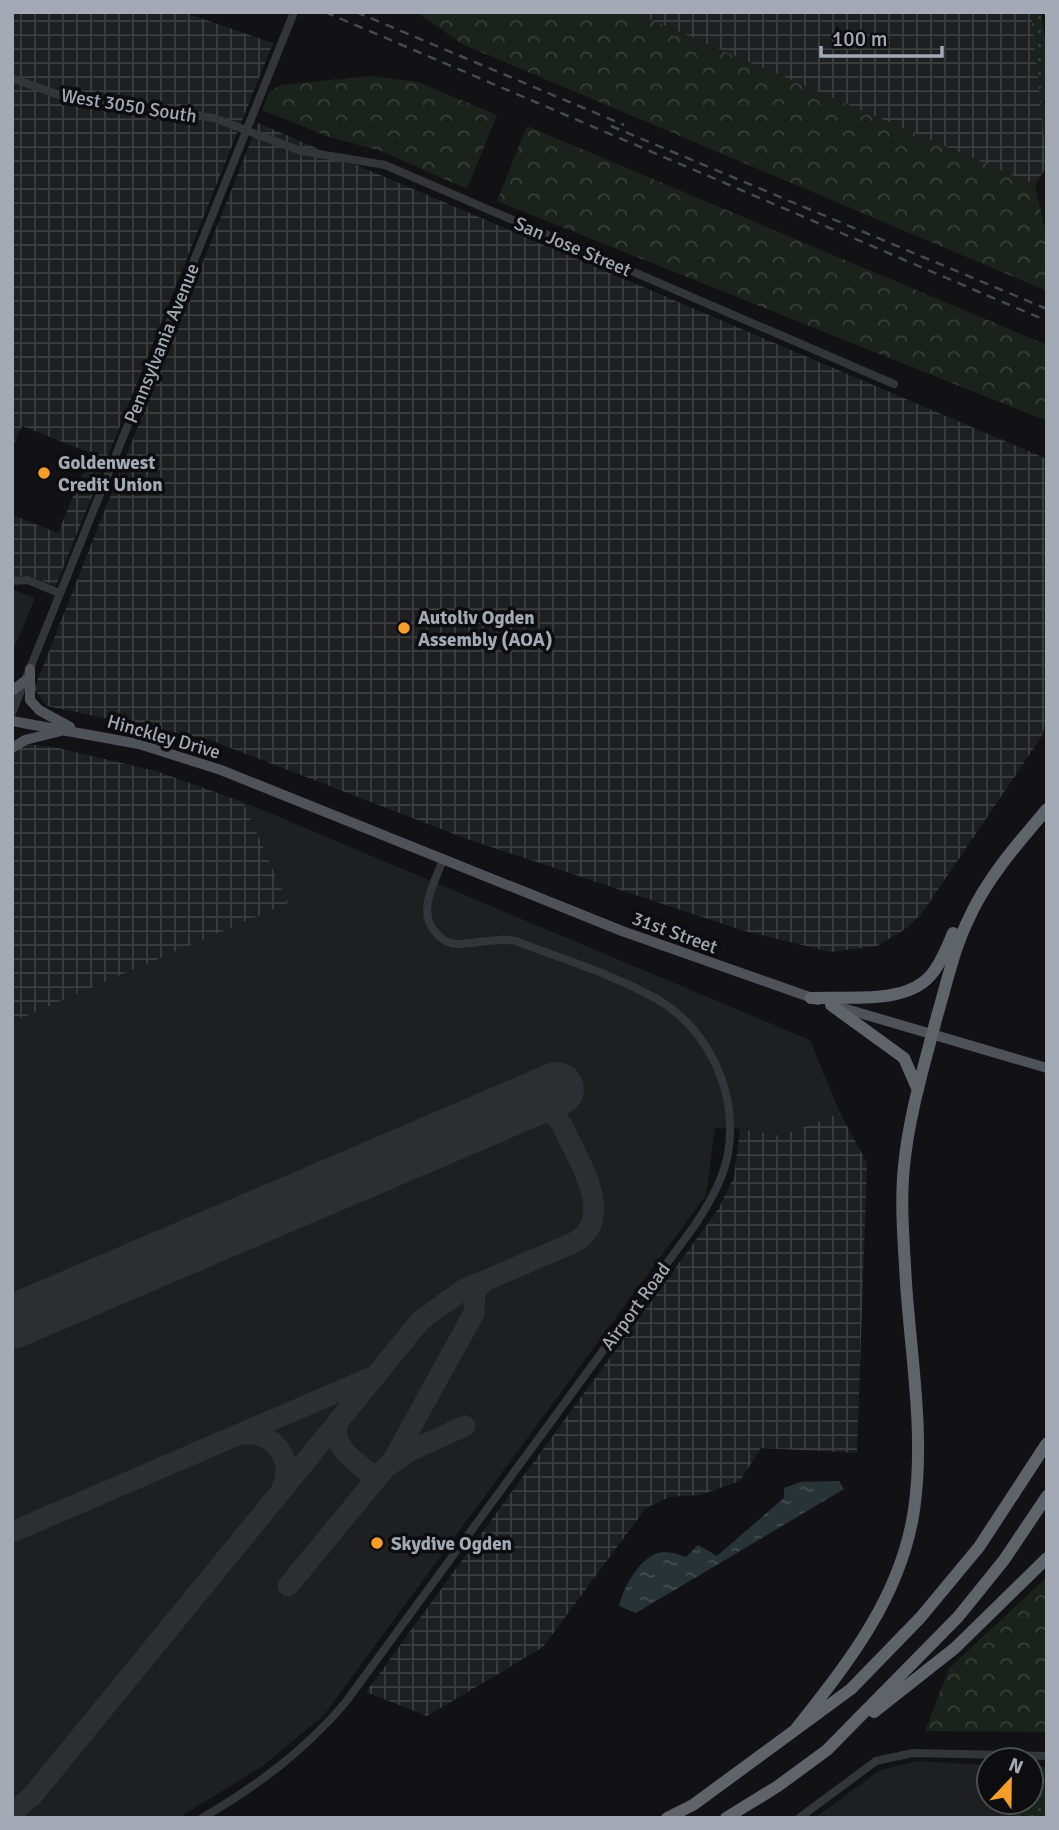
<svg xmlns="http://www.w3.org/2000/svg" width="1059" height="1830" font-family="Signika,sans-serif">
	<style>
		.built { fill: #1e1f21 }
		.industrial { fill: url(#industrial-grid) }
		.grass { fill: url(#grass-dots) }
		.forest { fill: url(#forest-crowns) }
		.water { fill: url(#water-ripples) }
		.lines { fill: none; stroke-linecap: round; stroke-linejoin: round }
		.taxiway { stroke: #2c2e31; stroke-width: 21 }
		.runway { stroke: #2c2e31; stroke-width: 54 }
		.minor { stroke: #333539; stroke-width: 8 }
		.major { stroke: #4f5258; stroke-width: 10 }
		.highway { stroke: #5f636a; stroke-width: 12 }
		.rail { stroke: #46494e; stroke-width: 2.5; stroke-dasharray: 9 7; stroke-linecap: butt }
		.poi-dot { fill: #f79d28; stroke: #0d0d0f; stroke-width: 2.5 }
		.labels { text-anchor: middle; stroke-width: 7; stroke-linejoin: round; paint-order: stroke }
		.street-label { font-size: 19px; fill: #a3aab5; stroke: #0d0d0f }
		.poi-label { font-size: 19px; font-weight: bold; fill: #a3aab5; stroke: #0d0d0f; text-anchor: start }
	</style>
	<defs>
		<pattern id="industrial-grid" width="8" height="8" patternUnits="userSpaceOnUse" patternTransform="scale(1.75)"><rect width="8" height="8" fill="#1e1f21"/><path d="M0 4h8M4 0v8" fill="none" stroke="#3c3d3f"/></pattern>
		<pattern id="grass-dots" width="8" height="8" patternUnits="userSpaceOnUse" patternTransform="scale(1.75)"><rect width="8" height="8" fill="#1a221b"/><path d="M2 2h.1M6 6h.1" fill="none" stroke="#383f3a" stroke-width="1.8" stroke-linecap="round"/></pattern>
		<pattern id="forest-crowns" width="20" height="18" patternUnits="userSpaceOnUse" patternTransform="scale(1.75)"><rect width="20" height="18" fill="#1a221b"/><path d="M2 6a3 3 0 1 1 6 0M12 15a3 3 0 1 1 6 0" fill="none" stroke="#383f3a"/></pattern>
		<pattern id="water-ripples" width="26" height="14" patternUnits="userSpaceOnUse" patternTransform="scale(1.75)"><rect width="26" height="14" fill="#283338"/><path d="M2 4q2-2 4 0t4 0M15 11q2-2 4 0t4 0" fill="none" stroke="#444e53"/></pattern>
	</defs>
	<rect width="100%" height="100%" fill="#121214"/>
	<path class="built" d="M12 589 35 598 12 653Z
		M243 802 810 1040 840 1113 781 1136 740 1129 715 1128 706 1195 324 1715 263 1766 178 1818H12V1022L288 903Z
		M917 1761 989 1765V1802H1008L1005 1818H815L880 1770Z"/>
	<path class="industrial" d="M12 12H183L273 43 56 586 30 576 12 577V515L58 533 91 453 22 426 12 448Z
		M633 12H1034L1047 166 1035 185Z
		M258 123 1047 459V716L1042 736 922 913 907 928 877 946 831 952 741 930 467 839 210 740 47 706 34 689Z
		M12 742 58 748 156 771 243 802 288 903 12 1022Z
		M840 1113 867 1163 857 1453 761 1448 740 1481 700 1495 669 1497 646 1508 543 1647 427 1716 366 1692 719 1208 734 1177 740 1129 781 1136Z"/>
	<path class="grass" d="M1031 12H1041L1047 52V168Z
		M1031 1767H1047V1818H1005L1008 1802H1031Z"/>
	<path class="forest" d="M416 12H633L1035 185 1047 239V291L464 45Z
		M371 76 418 82 497 115 467 189 381 151 329 137 262 110 270 91 281 85Z
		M527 126 1047 345V421L497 201Z
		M1047 1577V1732L925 1731 949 1668Z"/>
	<path class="water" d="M839 1481 844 1489 636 1613 619 1606C623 1587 643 1552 664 1552 671 1552 680 1555 686 1557L698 1545 717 1556 784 1498V1488L800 1482Z"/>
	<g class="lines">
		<path class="taxiway" d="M340 1418C325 1445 357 1462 376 1478
			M243 1434C274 1431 295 1459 282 1488
			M393 1460 474 1313 475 1291 484 1281
			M12 1532 370 1378
			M288 1586 386 1467 410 1451 465 1426
			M12 1813 32 1796 421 1320 463 1290 573 1243C619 1219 576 1157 562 1125 550 1107 533 1103 513 1108"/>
		<path class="runway" d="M12 1322 557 1089"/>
		<path class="minor" d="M12 78 59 95 214 118 301 151 385 165 894 384
			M12 581 28 580 59 593
			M12 713 294 12
			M202 1818C257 1786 304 1751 345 1703L695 1225C710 1202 726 1175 729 1147 736 1088 707 1027 655 998 612 974 562 959 516 941 495 937 478 944 457 944 450 944 443 940 438 935 415 914 434 884 443 860
			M799 1818 876 1761 913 1753 1047 1756"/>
		<path class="major" d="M30 669V700L39 710 70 727
			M12 691 26 680
			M12 721 139 744 221 770 622 931 818 1000
			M12 748 25 740 65 730
			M836 1006 1047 1068"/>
		<path class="highway" d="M811 998C847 996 904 1005 930 976 941 964 947 947 953 933
			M831 1005 904 1058 918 1090
			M874 1712 955 1648 1047 1558
			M795 1730C848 1663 901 1597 914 1510 925 1435 911 1357 906 1283 904 1245 900 1204 904 1166 909 1115 924 1066 937 1016 947 982 954 948 970 916 988 877 1019 842 1047 809
			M667 1818 693 1805 851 1689 920 1618 979 1547 1047 1443
			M726 1818 778 1786 827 1750 958 1617 1004 1560 1047 1496"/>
		<path class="rail" d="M325 12 1047 321
			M356 12 624 125
			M611 126 1047 309"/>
	</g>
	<g class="poi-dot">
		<circle cx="44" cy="473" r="7"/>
		<circle cx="404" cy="628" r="7"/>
		<circle cx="377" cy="1543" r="7"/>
	</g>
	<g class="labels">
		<g class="street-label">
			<text transform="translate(129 105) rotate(9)" y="7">West 3050 South</text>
			<text transform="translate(573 246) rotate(23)" y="7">San Jose Street</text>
			<text transform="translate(161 343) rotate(-68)" y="7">Pennsylvania Avenue</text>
			<text transform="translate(164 736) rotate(16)" y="7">Hinckley Drive</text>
			<text transform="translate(675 932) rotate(20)" y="7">31st Street</text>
			<text transform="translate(635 1306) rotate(-54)" y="7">Airport Road</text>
		</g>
		<g class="poi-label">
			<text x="58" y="469">Goldenwest<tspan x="58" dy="22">Credit Union</tspan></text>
			<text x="418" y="624">Autoliv Ogden<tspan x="418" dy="22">Assembly (AOA)</tspan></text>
			<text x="391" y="1550">Skydive Ogden</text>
		</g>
	</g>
	<rect width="1059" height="1830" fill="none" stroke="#a3aab5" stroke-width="28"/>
	<g transform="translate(1010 1781) rotate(22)"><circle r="33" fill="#0d0d0f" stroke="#494c51" stroke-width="2"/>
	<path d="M0-5L12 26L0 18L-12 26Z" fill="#f79d28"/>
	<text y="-10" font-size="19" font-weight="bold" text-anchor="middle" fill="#a3aab5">N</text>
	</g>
	<path d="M821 46v10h121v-10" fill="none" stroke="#a3aab5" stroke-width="3.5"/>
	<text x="832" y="46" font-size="21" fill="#a3aab5" stroke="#0d0d0f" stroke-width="5" paint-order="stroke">100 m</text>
</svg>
